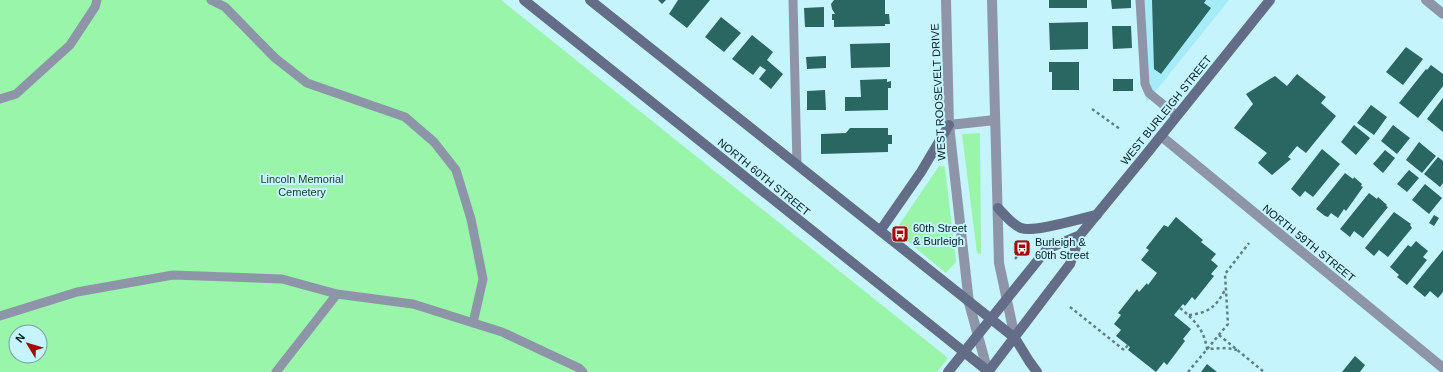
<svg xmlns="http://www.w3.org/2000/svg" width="1443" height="372" font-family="Helvetica,sans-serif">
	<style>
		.built { fill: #a5ecf8 }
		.green { fill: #98f5aa; fill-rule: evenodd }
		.building { fill: #2a6662 }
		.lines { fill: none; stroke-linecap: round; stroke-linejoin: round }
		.path { stroke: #5d8086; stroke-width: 2.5; stroke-dasharray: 3 3; stroke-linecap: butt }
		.service { stroke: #8f95a8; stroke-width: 9 }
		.minor { stroke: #8f95a8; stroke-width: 10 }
		.tertiary { stroke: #8f95a8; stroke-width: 10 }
		.secondary { stroke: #636d87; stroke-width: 10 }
		.labels { text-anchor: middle; stroke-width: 4; stroke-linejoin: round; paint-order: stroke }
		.street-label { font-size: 11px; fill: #061f23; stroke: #c5f4fd }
		.park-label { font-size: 11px; fill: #194423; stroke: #c5f4fd }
		.poi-label { font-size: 11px; fill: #061f23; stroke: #c5f4fd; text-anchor: start }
	</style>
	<rect width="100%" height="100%" fill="#c5f4fd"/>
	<path class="built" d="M1141 0H1229L1146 103 1145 84Z"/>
	<path class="green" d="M0 0H501L948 358 937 372H0ZM16 332H40V356H16Z
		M980 133 981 253V254L977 253 962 134Z
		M939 166 945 167 956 262 946 273 895 231Z"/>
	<path class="building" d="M658 0H666L662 4Z
		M678 0H710L687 28 669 14Z
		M834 0H885V14H889L890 24H885V26L834 27V20H832V14H835L832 9 831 4Z
		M1049 0H1087V8H1049Z
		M1111 0H1131V8L1112 9Z
		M1152 0H1206L1204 3 1211 8 1161 74 1154 69Z
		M824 7V27H805L804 8Z
		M721 17 741 33 724 52 705 37Z
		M1088 22V49L1050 50 1049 23Z
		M1112 26H1131L1132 48 1113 49Z
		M752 35 773 52 767 60 783 74 771 89 759 79 766 70 760 66 753 75 732 59Z
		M890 43V67L851 68 850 44Z
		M1406 47 1423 59 1403 85 1386 72Z
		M826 56V68L807 69 806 57Z
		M1049 62H1079V90H1052V72H1049Z
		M1431 65 1443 74V86L1418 118 1399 103 1426 69 1427 70Z
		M1297 74 1326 97 1321 103 1336 116 1306 153 1297 146 1288 157 1291 159 1272 175 1258 163 1267 153 1234 128 1253 104 1246 94 1275 76 1287 86Z
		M887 79V82L891 81V88H888V110L845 111V97H861L860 80Z
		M1113 79H1133V91H1113Z
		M825 90 826 110H807V91Z
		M1443 98V132L1427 119Z
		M1371 105 1387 117 1374 135 1357 123Z
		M1354 125 1370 138 1356 155 1341 142Z
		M1393 125 1410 138 1397 154 1381 141Z
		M850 128H888V135H892V144H888V152L821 154V134L846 133Z
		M1419 142 1436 156 1422 173 1406 160Z
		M1322 149 1340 164 1313 197 1305 191 1300 197 1291 189Z
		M1385 150 1395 158 1383 173 1373 164Z
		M1438 157 1443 161V183L1440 187 1424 174Z
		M1409 170 1419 178 1407 192 1397 184Z
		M1345 173 1353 179 1354 177 1362 184 1361 186 1363 187 1346 211 1344 209 1338 218 1331 213 1328 217 1325 216 1316 209Z
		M1425 184 1442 198 1429 214 1412 200Z
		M1369 193 1377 199 1378 197 1387 205 1386 206 1388 207 1363 238 1354 231 1350 237 1340 229Z
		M1394 212 1411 224 1410 225 1412 228 1388 257 1379 250 1374 256 1365 248Z
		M1434 215 1439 218 1434 226 1429 223Z
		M1176 217 1203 240 1201 242 1216 254 1211 260 1218 266 1211 274 1214 276 1195 300 1192 297 1185 306 1183 304 1174 315 1191 329 1183 339 1185 341 1167 365 1164 362 1156 372 1128 350 1130 347 1116 336 1121 330 1114 324 1121 315 1118 313 1137 289 1139 292 1147 283 1148 285 1157 273 1141 260 1149 250 1146 248 1164 225 1168 227Z
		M1416 241 1428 251 1423 257 1427 260 1407 285 1397 277 1399 275 1390 267 1408 245 1411 247Z
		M1022 242 1025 245 1019 253 1015 249Z
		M1443 250V292L1438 298 1430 291 1425 297 1413 287Z
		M1355 356 1365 365 1360 372H1342Z
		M1207 364 1217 372H1201Z"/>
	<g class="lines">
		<path class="path" d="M1092 109 1120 129
			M1015 259 1027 244
			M1070 307 1124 350 1128 345
			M1180 308C1194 320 1204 329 1207 349L1227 348 1237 350
			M1189 315C1208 313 1216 307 1225 290
			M1219 335 1264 372
			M1188 372 1228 324 1225 274 1249 243"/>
		<path class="service" d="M211 0 225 7 275 58 307 83 405 117 434 142 456 170 471 219 483 279 473 323
			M793 0 797 165
			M1140 0 1145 84 1149 93 1177 116
			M0 99 16 94 70 45 95 7 97 0
			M0 316 77 292 173 275 282 279 337 294 413 304 502 332 579 368 583 372
			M276 372 337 294"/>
		<path class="minor" d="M1426 0 1443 14
			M1161 136 1443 368"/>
		<path class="tertiary" d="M946 0 949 125 969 303 988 372
			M992 0 999 263 1015 338
			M949 125 995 120"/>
		<path class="secondary" d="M524 0 989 372
			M590 0 1015 338 1029 361 1037 372
			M998 208C1005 215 1011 224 1021 228 1034 233 1081 218 1097 215
			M880 231 921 172 949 125
			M948 372 1047 249 1080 235
			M988 372 1070 264 1080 235 1144 157 1270 0"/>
	</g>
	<defs>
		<g id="bus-square" transform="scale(0.9)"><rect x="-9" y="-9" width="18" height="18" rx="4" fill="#a30b08" stroke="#c5f4fd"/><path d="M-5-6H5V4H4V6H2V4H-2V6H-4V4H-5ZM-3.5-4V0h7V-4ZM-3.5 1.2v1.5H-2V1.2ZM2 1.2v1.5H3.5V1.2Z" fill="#fff"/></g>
	</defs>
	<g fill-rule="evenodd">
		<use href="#bus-square" x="900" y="234"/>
		<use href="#bus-square" x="1022" y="248"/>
	</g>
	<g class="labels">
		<g class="street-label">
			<text transform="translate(938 92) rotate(-93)" y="4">WEST ROOSEVELT DRIVE</text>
			<text transform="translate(1166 110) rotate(-51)" y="4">WEST BURLEIGH STREET</text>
			<text transform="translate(764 177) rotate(39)" y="4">NORTH 60TH STREET</text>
			<text transform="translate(1309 243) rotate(39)" y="4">NORTH 59TH STREET</text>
		</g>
		<g class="park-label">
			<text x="302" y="183">Lincoln Memorial<tspan x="302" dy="13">Cemetery</tspan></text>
		</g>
		<g class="poi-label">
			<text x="913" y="232">60th Street<tspan x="913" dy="13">&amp; Burleigh</tspan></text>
			<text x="1035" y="246">Burleigh &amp;<tspan x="1035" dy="13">60th Street</tspan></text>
		</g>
	</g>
	<g transform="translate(28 344) rotate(308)"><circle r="19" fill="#c5f4fd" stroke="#799fa6"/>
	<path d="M0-3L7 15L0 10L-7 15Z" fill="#a30b08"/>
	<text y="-6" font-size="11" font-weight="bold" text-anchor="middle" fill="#061f23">N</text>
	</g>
</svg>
